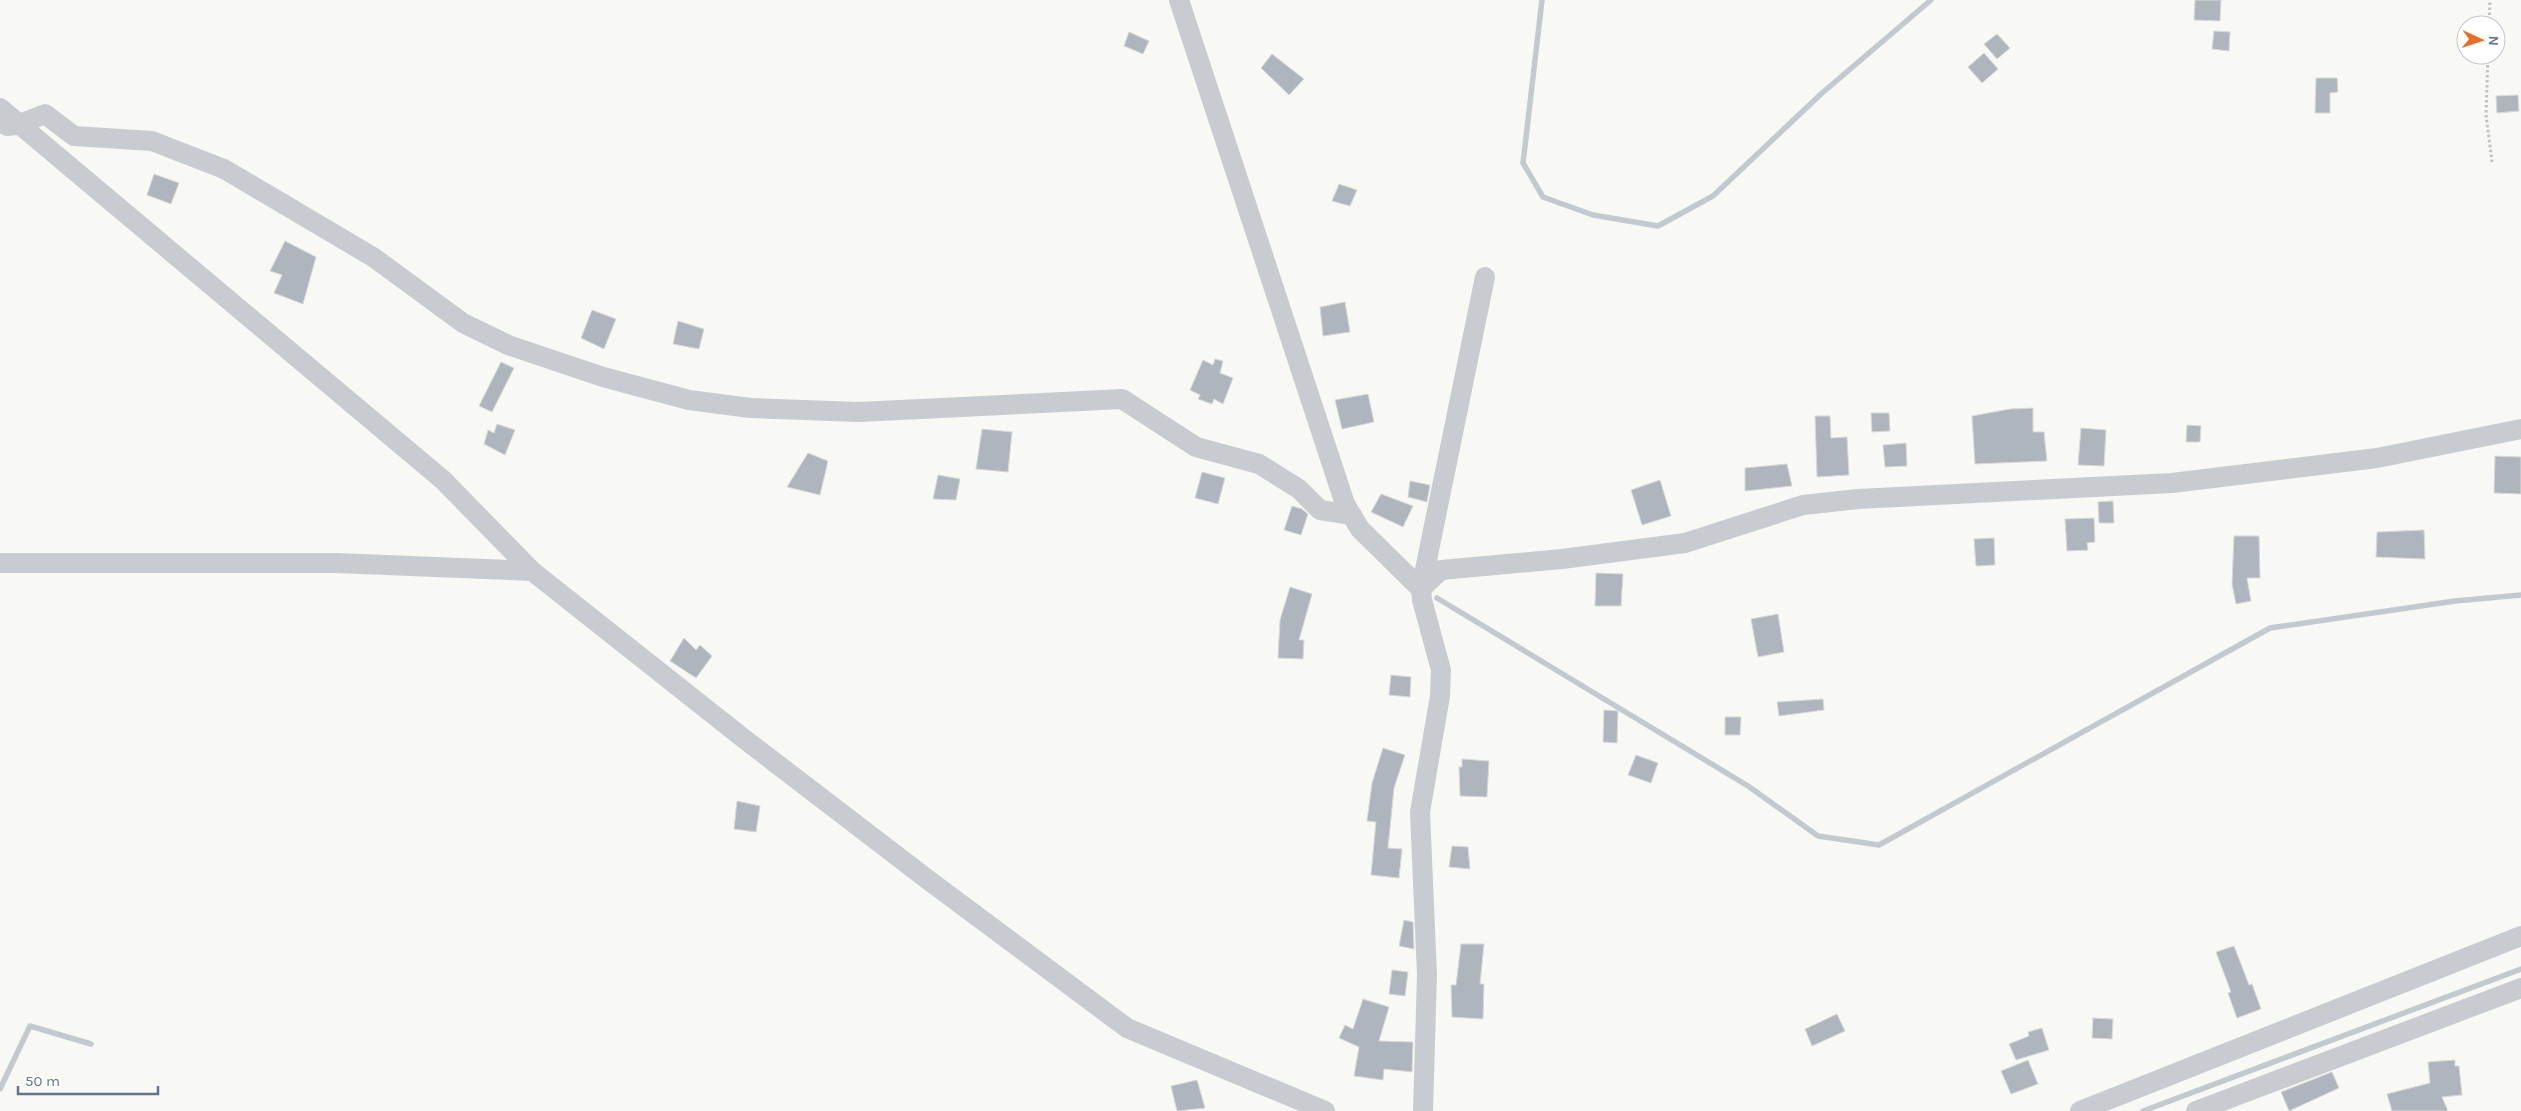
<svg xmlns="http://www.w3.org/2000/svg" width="2521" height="1111" font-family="Karla,sans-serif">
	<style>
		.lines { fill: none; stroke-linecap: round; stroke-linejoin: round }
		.stream { stroke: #c2cad0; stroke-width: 5.5 }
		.building { fill: #afb5bc; stroke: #d9dad8 }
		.path { stroke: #bfc1c4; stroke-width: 3; stroke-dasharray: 2.5 2.5; stroke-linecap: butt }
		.minor { stroke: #c8cbcf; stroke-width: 20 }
	</style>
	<rect width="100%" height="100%" fill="#f8f8f5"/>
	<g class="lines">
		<path class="stream" d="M1542 0 1523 163 1543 197 1593 215 1658 226 1713 196 1821 94 1931 0
			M1437 598 1748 786 1818 836 1879 845 2270 628 2455 601 2521 595
			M0 1089 30 1026 91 1044
			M2143 1111 2521 969"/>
	</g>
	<path class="building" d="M2195 0H2221L2220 21 2194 20Z
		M2214 31 2230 32 2229 51 2212 49Z
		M1129 32 1149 41 1143 54 1124 46Z
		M1997 34 2010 48 1997 59 1984 44Z
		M1984 53 1998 69 1982 83 1968 67Z
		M1272 54 1304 79 1289 95 1261 68Z
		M2316 78H2337L2338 92 2330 93V113H2315Z
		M2518 95 2519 111 2497 113 2496 96Z
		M154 174 179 183 171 204 147 195Z
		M1339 184 1357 190 1350 206 1332 201Z
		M285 241 316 257 303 304 274 293 282 275 270 271Z
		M1345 302 1350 332 1323 336 1320 307Z
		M592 310 616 319 604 349 581 338Z
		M678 321 704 329 699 349 673 344Z
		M1215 359 1223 361 1220 373 1233 378 1223 404 1214 399 1212 404 1198 399 1200 395 1190 390 1203 360 1213 365Z
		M501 362 514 368 492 412 479 406Z
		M1368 394 1374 422 1342 429 1335 400Z
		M2033 408V432H2044L2047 461 1975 464 1972 416 2010 409Z
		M1871 413H1889L1890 431 1872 432Z
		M1815 416H1830L1831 438 1847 437 1849 475 1817 477Z
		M497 424 515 430 505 455 484 444 488 430 494 433Z
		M2187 425 2201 426 2200 442H2186Z
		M2081 428 2106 430 2104 466 2078 465Z
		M982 429 1012 432 1008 472 976 469Z
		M1906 443 1907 466 1885 467 1883 445Z
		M808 453 828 461 820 495 787 487Z
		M2495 456 2521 457V494L2494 493Z
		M1787 464 1792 486 1745 491V468Z
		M1202 472 1225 478 1218 504 1195 498Z
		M938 475 960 479 956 500 933 499Z
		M1660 480 1671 516 1642 525 1631 490Z
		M1410 481 1430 485 1427 502 1408 497Z
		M1381 494 1413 506 1403 527 1371 512Z
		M2113 501 2114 523H2099L2098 502Z
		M1292 506 1302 509 1308 514 1301 535 1284 530Z
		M2094 518 2095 542 2087 543 2088 550 2067 551 2065 519Z
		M2424 530 2425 559 2376 557 2377 532Z
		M2234 536H2259L2260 578H2247L2251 601 2236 604 2232 584Z
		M1994 538 1995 565 1976 566 1974 539Z
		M1596 573 1623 574 1621 606H1595Z
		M1290 587 1312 594 1299 640H1304L1303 659 1278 658 1280 620Z
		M1778 614 1784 652 1758 657 1751 619Z
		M684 638 696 650 700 645 712 656 696 678 670 661Z
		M1391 675 1411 677 1410 697 1389 695Z
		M1823 699 1824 710 1779 716 1777 702Z
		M1604 710 1618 711 1617 743 1603 742Z
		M1725 717H1741L1740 735H1725Z
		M1383 748 1405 755 1394 788 1388 848 1402 849 1399 878 1371 875 1376 822 1367 821 1372 783Z
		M1636 755 1658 763 1651 783 1628 775Z
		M1462 759 1489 761 1487 797 1460 796 1459 767H1462Z
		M737 801 760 806 756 832 734 829Z
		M1452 846 1468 847 1470 869 1449 867Z
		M1404 920 1413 922 1414 949 1399 946Z
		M1461 944H1484L1480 984H1484L1483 1019 1452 1017 1451 985H1456Z
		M2234 946 2249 985 2252 984 2261 1009 2237 1018 2228 993 2231 992 2216 952Z
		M1392 970 1408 972 1405 996 1389 994Z
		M1363 999 1389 1007 1379 1041 1413 1042 1412 1072 1384 1069 1383 1080 1354 1076 1359 1047 1339 1038 1345 1025 1353 1029Z
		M1837 1014 1845 1031 1812 1046 1805 1029Z
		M2093 1018 2113 1019 2112 1039 2092 1038Z
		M2042 1028 2049 1050 2016 1060 2009 1044 2029 1036 2028 1032Z
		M2028 1060 2038 1084 2011 1094 2001 1071Z
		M2455 1060V1066H2459L2462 1095 2442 1097 2448 1111H2392L2387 1094 2430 1083 2428 1062Z
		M2332 1072 2339 1088 2289 1111 2281 1092Z
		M1197 1080 1205 1108 1177 1111 1171 1086Z"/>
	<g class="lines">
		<path class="path" d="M2489 25 2490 0
			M2488 55 2486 115 2492 162"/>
		<path class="minor" d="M1179 0 1345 504 1360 529 1421 589
			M0 108 443 480 532 571 743 738 931 882 1127 1028 1325 1111
			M7 126 17 125 45 114 74 136 152 141 224 169 373 257 463 323 508 345 603 377 689 400 750 408 859 412 1122 399 1196 447 1259 464 1299 489 1320 510 1352 515
			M0 563H336L532 571
			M1421 589 1485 277
			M1423 1111 1427 975 1420 812 1440 696 1441 670 1422 600 1421 589 1441 570 1562 559 1685 543 1803 505 1858 499 2172 483 2377 458 2521 429
			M2080 1111 2521 936
			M2196 1111 2521 988"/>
	</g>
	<g transform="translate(2481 40) rotate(93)"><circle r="24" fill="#ffffff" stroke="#c2c7cf"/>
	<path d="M0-4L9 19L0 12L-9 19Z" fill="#ea6f24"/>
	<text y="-8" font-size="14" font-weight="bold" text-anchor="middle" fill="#667487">N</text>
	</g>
	<path d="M18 1086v8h140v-8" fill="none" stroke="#667487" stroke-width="2.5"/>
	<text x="25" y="1086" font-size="15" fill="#667487" stroke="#ffffff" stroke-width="4" paint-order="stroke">50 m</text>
</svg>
